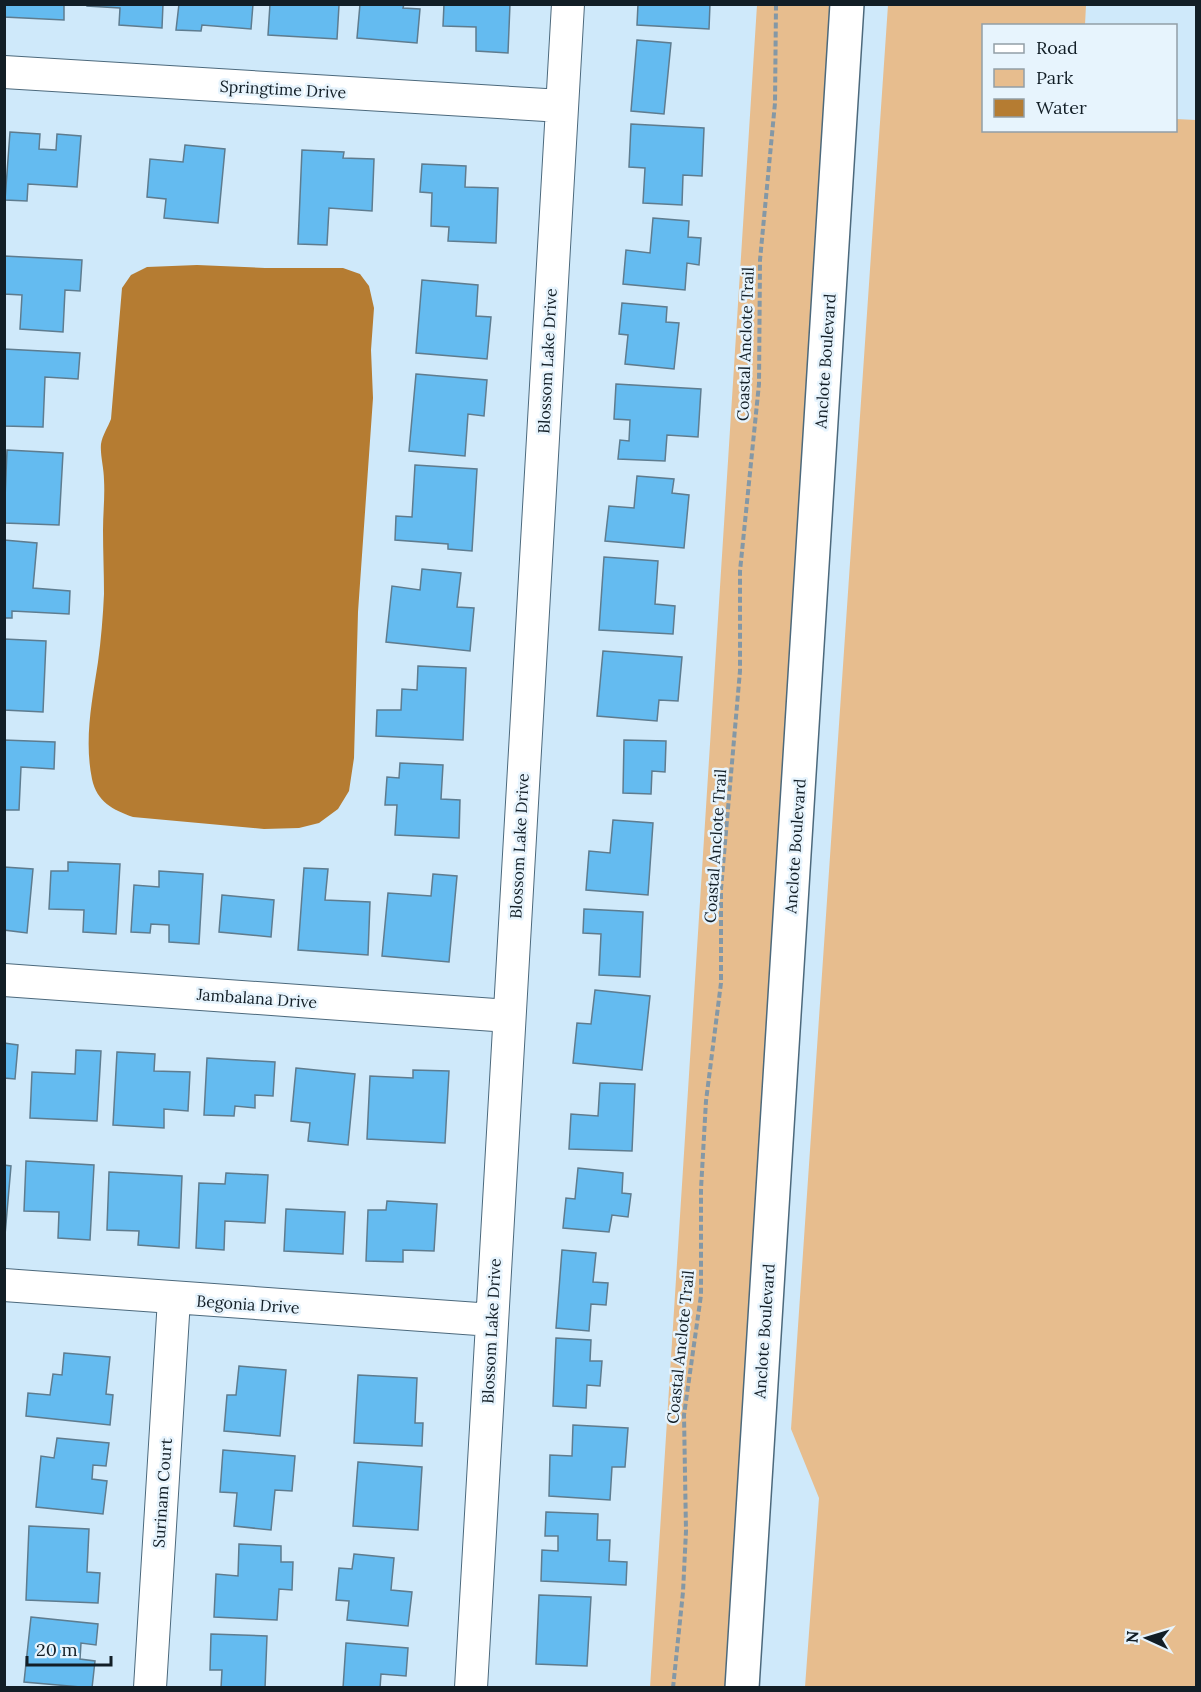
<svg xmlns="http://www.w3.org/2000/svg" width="1201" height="1692" font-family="Lora,serif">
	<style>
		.green { fill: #e7bd8e }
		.water { fill: #b57c32 }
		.building { fill: #64bbf0; stroke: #5e7c8f; stroke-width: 1.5 }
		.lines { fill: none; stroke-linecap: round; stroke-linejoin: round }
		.street-casing { stroke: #4c697c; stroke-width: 34 }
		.secondary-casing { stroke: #4c697c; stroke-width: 36 }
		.path { stroke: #8498a6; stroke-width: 4; stroke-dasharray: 6 3; stroke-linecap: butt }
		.street { stroke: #fff; stroke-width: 32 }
		.secondary { stroke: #fff; stroke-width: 33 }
		.labels { text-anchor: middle; stroke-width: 5; stroke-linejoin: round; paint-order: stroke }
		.street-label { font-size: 16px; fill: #121e26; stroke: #e7f4fd }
	</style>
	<rect width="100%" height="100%" fill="#cfe9fa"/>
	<path class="green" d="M757 5H836L730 1687 650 1688Z
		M888 5H1086L1085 25 984 26V130H1176V119L1196 120V1687H805L819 1498 791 1429Z"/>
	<path class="water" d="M197 265 265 268H343L360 274 369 286 374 308 371 350 373 398 358 612 354 758 349 791 338 809 319 823 299 828 264 829 133 817C113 810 97 802 92 779 84 740 92 701 98 662 101 640 103 616 104 594 104 573 103 551 103 530 103 513 105 497 104 480 104 468 100 455 101 444 102 436 108 427 111 419L122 288 131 275 147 267Z"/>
	<path class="building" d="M4 4H64V20L4 17Z
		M87 4H163L162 28 119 25 120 8 87 6Z
		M179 4H253L251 29 202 25 201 31 176 30Z
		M270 4 339 5 337 39 268 35Z
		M360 4H404L403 8 420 9 417 43 357 38Z
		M444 4H510L508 53 476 51V27L443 26Z
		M638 4H710L709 29 637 25Z
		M637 40 671 43 664 114 631 111Z
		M631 124 704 128 702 176 683 175 682 205 643 203 645 168 629 167Z
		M10 132 40 134 39 149 56 150 57 134 81 136 77 187 28 184 27 201 5 200Z
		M185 145 225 149 218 223 164 218 166 199 147 197 150 159 183 162Z
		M302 150 344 152 343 158 374 159 372 211 329 208 327 245 298 244Z
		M422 164 466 166 465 187 498 188 496 243 448 241 449 227 431 226 432 193 420 192Z
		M653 218 689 221 688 237 701 238 699 265 687 263 685 290 623 284 626 250 650 253Z
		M4 256 82 260 80 291 65 290 63 332 20 329 22 295 4 294Z
		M422 280 478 285 476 316 491 317 487 359 416 353Z
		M622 303 667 307 666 322 679 323 674 369 625 364 628 335 619 334Z
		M4 349 80 353 78 379 45 377 43 427 4 426Z
		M416 374 487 380 484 416 468 414 465 456 409 451Z
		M616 384 701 389 698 437 667 435 665 461 618 459 620 440 629 441 630 420 614 419Z
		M7 450 63 453 59 525 4 523Z
		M415 465 477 469 472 551 448 549V544L395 540 396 516 412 517Z
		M637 476 674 479 672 493 689 495 684 548 605 541 609 506 634 508Z
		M4 540 37 543 33 588 70 591 69 614 12 611V618H4Z
		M604 557 658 561 655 604 675 606 673 634 599 630Z
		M422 569 461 573 457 607 474 608 470 651 386 642 392 586 420 590Z
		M4 639 46 641 43 712 4 710Z
		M603 651 682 657 678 701 659 700 657 721 597 716Z
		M418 666 466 668 463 740 376 736 377 710H401L402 689 417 690Z
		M4 740 55 742 54 769 21 767 19 810H4Z
		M624 740 666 741 665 772 652 771 651 794 623 793Z
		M400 763 443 765 441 799 460 800 459 838 395 835 397 805H385L387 777 399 778Z
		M613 820 653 823 648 895 586 890 589 851 610 853Z
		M68 862 120 864 116 934 83 932 84 910 49 909 51 871H68Z
		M4 867 33 869 27 933 4 930Z
		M304 868 328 869 325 900 370 902 368 955 298 950Z
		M159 871 203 874 199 944 169 942V925L151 924 150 933 131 932 134 885 159 887Z
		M433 874 457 876 449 962 382 956 388 893 431 896Z
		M222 895 274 900 271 937 219 932Z
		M584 909 643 912 640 977 599 975 601 934 583 933Z
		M595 990 650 996 642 1070 573 1063 577 1023 591 1024Z
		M4 1043 18 1045 15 1079 4 1078Z
		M76 1050 101 1051 97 1121 30 1118 32 1072 75 1074Z
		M117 1052 155 1054 154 1071 190 1072 188 1111 164 1109V1128L113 1125Z
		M207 1058 275 1062 273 1096 255 1095V1108L235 1106 234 1116 204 1115Z
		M296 1068 355 1074 348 1145 308 1141 310 1123 291 1121Z
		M413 1070 449 1071 445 1143 367 1139 370 1076 413 1078Z
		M600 1083 635 1084 632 1151 569 1149 571 1114 598 1116Z
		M26 1161 94 1165 90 1240 58 1238 59 1212 24 1211Z
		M4 1165 11 1166 5 1235H4Z
		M578 1168 623 1173 622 1193 631 1194 628 1217 612 1215 609 1232 563 1228 566 1198 575 1199Z
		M109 1172 182 1176 179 1248 138 1245 139 1231 107 1230Z
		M226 1173 268 1175 265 1223 225 1221 224 1250 196 1248 199 1183 225 1184Z
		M387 1201 437 1204 434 1251 403 1250V1262L366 1261 368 1210H386Z
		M286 1209 345 1212 343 1254 284 1251Z
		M562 1250 596 1253 593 1282 608 1283 606 1305 591 1304 589 1331 556 1328Z
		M556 1338 591 1340 590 1361H602L600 1386 587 1385 586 1408 553 1406Z
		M64 1353 110 1357 106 1394 113 1395 110 1425 26 1416 28 1393 50 1395 53 1374 62 1375Z
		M239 1366 286 1370 280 1436 224 1431 227 1395H236Z
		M358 1375 417 1378 415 1423H423L422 1446 354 1443Z
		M573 1425 628 1428 625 1467H612L610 1500 549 1496 550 1455 572 1456Z
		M57 1438 109 1443 106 1466 93 1465 92 1479 107 1481 103 1514 36 1507 41 1456 54 1458Z
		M223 1450 295 1456 292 1491 275 1490 271 1530 234 1526 237 1493 220 1492Z
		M358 1462 422 1467 418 1530 353 1526Z
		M546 1512 598 1514 597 1540H610L609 1561 627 1562 626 1585 541 1581 542 1550 558 1551V1536H545Z
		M29 1526 89 1529 87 1572 100 1573 98 1603 26 1600Z
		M239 1544 281 1546V1562H293L292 1590 279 1589 277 1620 214 1617 216 1574 238 1576Z
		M354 1554 394 1558 391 1590 412 1592 408 1626 347 1620 349 1601 336 1600 339 1568 352 1569Z
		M539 1595 591 1597 587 1666 536 1664Z
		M31 1617 98 1624 96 1645 81 1643 80 1659 95 1661 92 1688 24 1682Z
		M211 1634 267 1636 265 1688H221L222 1670H210Z
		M346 1643 408 1648 406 1676 381 1674 380 1688H343Z"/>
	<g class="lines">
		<g class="street-casing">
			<path id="street" d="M4 72 562 106
				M4 980 509 1016
				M4 1285 492 1320
				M150 1688 174 1299
				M471 1688 568 4"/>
		</g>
		<g class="secondary-casing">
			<path id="secondary" d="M742 1688 847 4"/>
		</g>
		<path class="path" d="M673 1688 683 1592 686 1531 684 1415 701 1295V1189L706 1101 721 983V889L740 671V571L759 384 760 260 775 103 776 4"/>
		<use href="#street" class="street"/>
		<use href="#secondary" class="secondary"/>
	</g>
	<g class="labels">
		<g class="street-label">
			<text transform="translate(283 89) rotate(3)" y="6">Springtime Drive</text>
			<text transform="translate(745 344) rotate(-88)" y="6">Coastal Anclote Trail</text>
			<text transform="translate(547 361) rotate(-87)" y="6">Blossom Lake Drive</text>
			<text transform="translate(825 361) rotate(-86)" y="6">Anclote Boulevard</text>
			<text transform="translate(519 846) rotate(-87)" y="6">Blossom Lake Drive</text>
			<text transform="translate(715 846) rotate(-86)" y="6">Coastal Anclote Trail</text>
			<text transform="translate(795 846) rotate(-86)" y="6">Anclote Boulevard</text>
			<text transform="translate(257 998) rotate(4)" y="6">Jambalana Drive</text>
			<text transform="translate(248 1304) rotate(4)" y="6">Begonia Drive</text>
			<text transform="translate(491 1331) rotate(-87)" y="6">Blossom Lake Drive</text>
			<text transform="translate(764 1331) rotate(-86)" y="6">Anclote Boulevard</text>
			<text transform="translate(680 1347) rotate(-84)" y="6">Coastal Anclote Trail</text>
			<text transform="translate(162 1493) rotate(-86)" y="6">Surinam Court</text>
		</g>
	</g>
	<rect width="1201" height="1692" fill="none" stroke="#121e26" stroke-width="12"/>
	<rect x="982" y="24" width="195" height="108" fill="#e7f4fd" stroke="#929ea7" stroke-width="1.5"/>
	<rect x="994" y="44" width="30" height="9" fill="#ffffff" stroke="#929ea7" stroke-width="1.5"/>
	<text x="1036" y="54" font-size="18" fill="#121e26">Road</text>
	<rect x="994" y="69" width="30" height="18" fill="#e7bd8e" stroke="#929ea7" stroke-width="1.5"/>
	<text x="1036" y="84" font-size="18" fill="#121e26">Park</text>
	<rect x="994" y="99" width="30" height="18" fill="#b57c32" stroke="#929ea7" stroke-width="1.5"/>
	<text x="1036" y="114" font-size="18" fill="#121e26">Water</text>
	<g transform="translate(1147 1638) rotate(274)" stroke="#e7f4fd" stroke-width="4.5" paint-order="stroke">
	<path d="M0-4.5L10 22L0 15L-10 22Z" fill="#121e26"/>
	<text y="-9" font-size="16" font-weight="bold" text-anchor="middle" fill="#121e26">N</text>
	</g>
	<path d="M27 1656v9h84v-9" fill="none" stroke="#121e26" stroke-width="3"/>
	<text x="36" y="1656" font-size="18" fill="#121e26" stroke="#e7f4fd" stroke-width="4.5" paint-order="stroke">20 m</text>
</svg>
